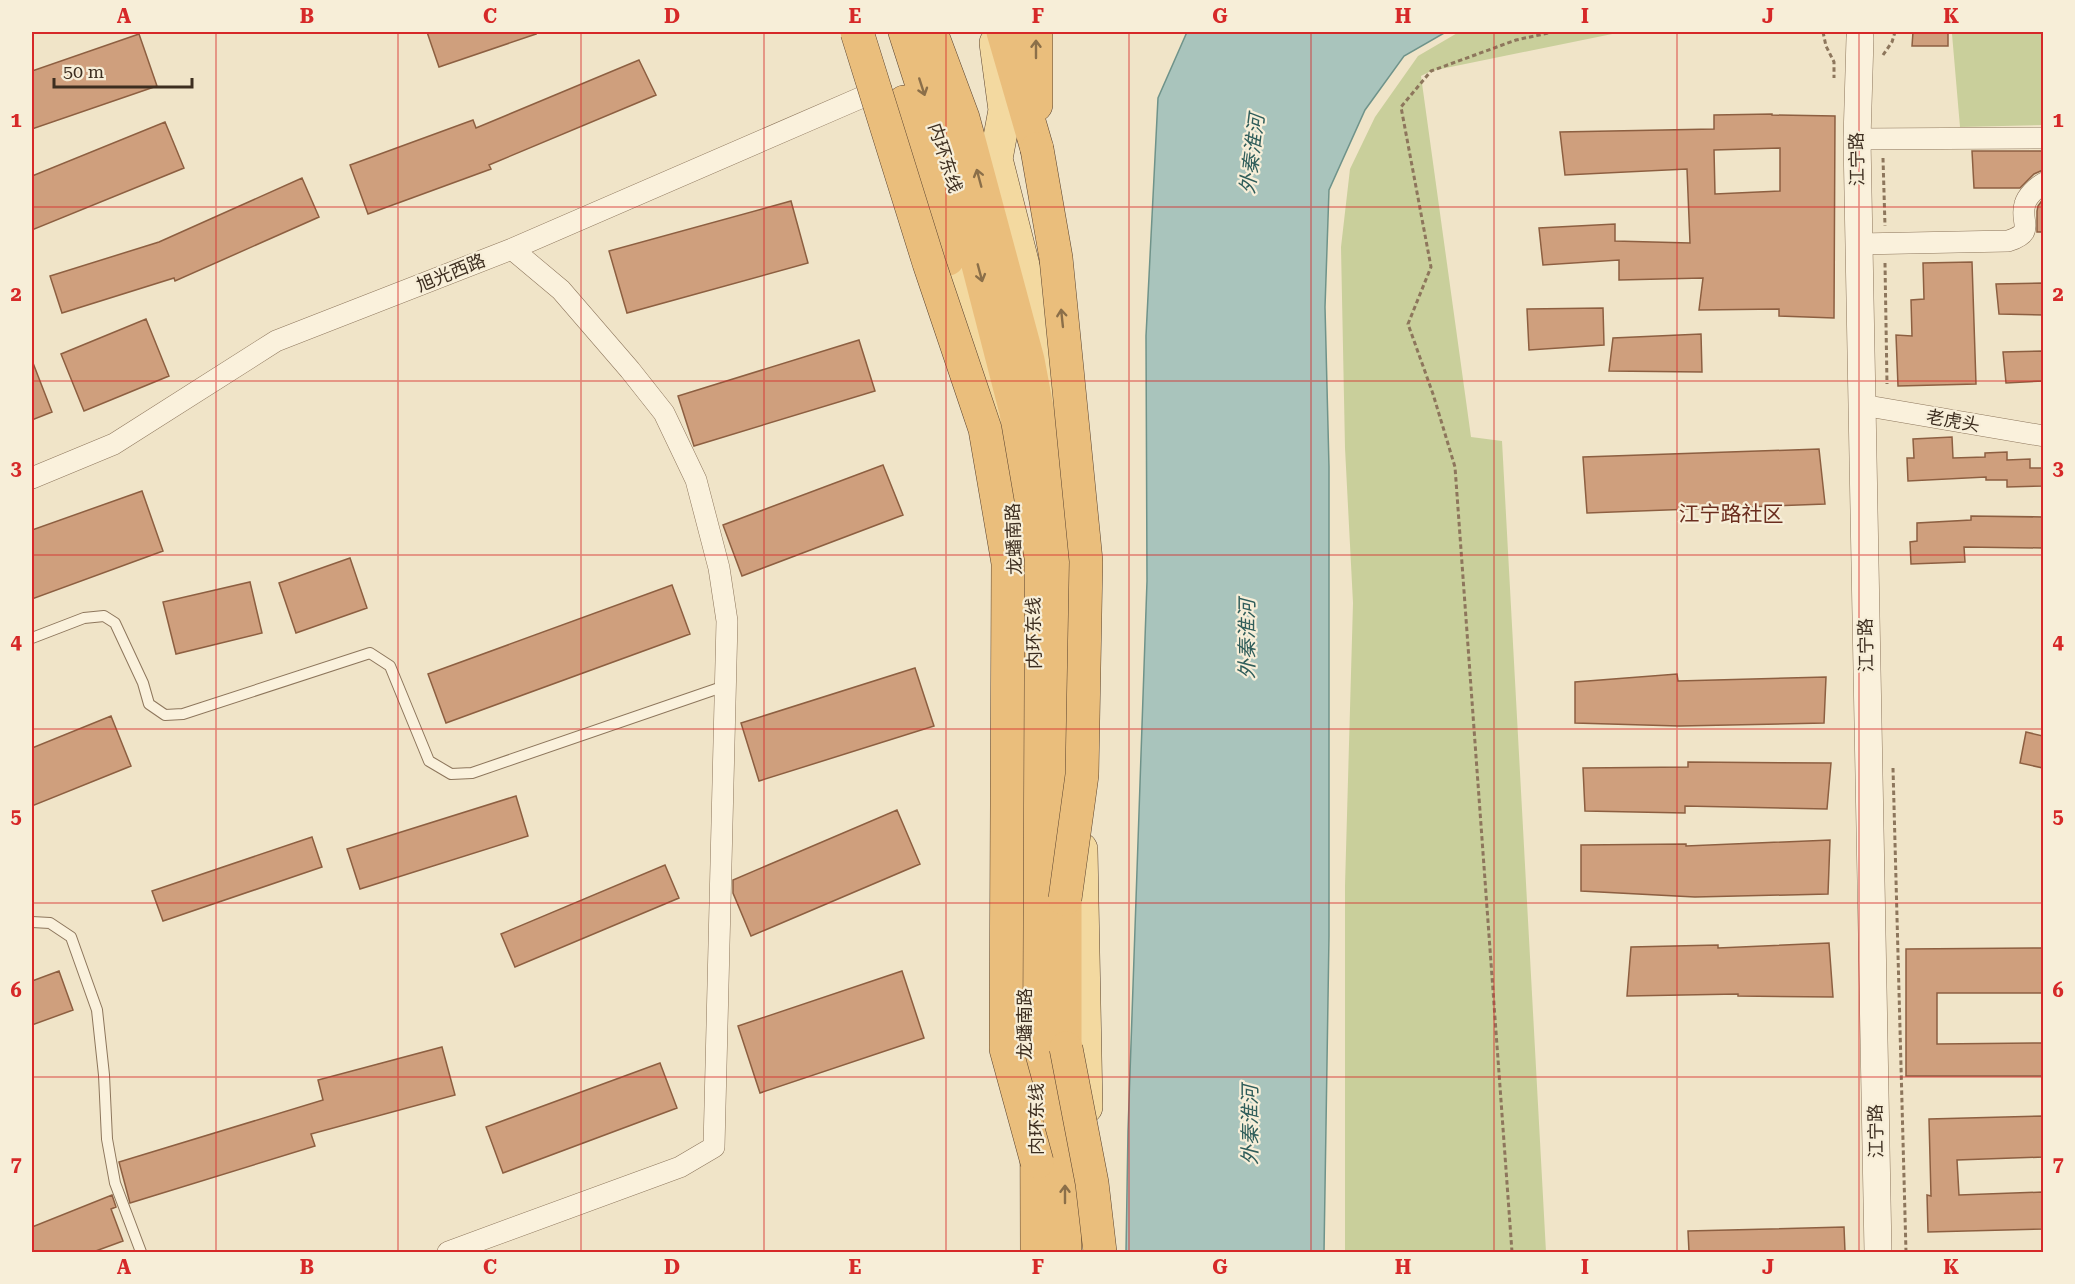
<svg xmlns="http://www.w3.org/2000/svg" width="2075" height="1284" font-family="'Roboto Serif','Noto Sans SC',serif">
	<style>
		.green { fill: #c9cf9b }
		.water { fill: #a9c4bc; stroke: #6f938a; stroke-width: 1.5 }
		.building { fill: #cf9f7d; stroke: #8d5f41; stroke-width: 1.5; fill-rule: evenodd }
		.lines { fill: none; stroke-linecap: round; stroke-linejoin: round }
		.service-casing { stroke: #8d765c; stroke-width: 12 }
		.minor-casing { stroke: #8d765c; stroke-width: 22 }
		.tertiary-casing { stroke: #8d765c; stroke-width: 28 }
		.primary-casing { stroke: #5b4430; stroke-width: 34 }
		.trunk-casing { stroke: #5b4430; stroke-width: 34 }
		.path { stroke: #8d765c; stroke-width: 3; stroke-dasharray: 4.5 3; stroke-linecap: butt }
		.service { stroke: #faf1dc; stroke-width: 10 }
		.minor { stroke: #faf1dc; stroke-width: 21 }
		.tertiary { stroke: #faf1dc; stroke-width: 27 }
		.primary { stroke: #f3d9a0; stroke-width: 33 }
		.trunk { stroke: #eabe7c; stroke-width: 33 }
		.trunk-bridge-casing { stroke: #5b4430; stroke-width: 34; stroke-linecap: butt }
		.trunk-bridge { stroke: #eabe7c; stroke-width: 33 }
		.oneway { stroke: #8b6f49 }
		.grid { fill: none; stroke: #d62828; stroke-width: 1.5; stroke-opacity: 0.55 }
		.labels { text-anchor: middle; stroke-width: 4.5; stroke-linejoin: round; paint-order: stroke }
		.street-label { font-size: 18px; fill: #3d2e20; stroke: #f7eed8 }
		.water-label { font-size: 20px; font-style: italic; fill: #2f5d5a; stroke: #f7eed8 }
		.quarter-label { font-size: 21px; fill: #6b2e1e; stroke: #f7eed8 }
		.neatline { fill: none; stroke: #d62828; stroke-width: 2 }
		.grid-label { font-size: 20px; text-anchor: middle; font-weight: bold; fill: #d62828 }
	</style>
	<rect width="100%" height="100%" fill="#f0e4c8"/>
	<path class="green" d="M1459 32H1622L1431 71 1421 76 1471 437 1502 441 1546 1252H1345V886L1353 603 1345 448 1341 247 1350 169 1375 117 1418 56Z
		M1959 32H2043V125L1960 127 1952 34Z"/>
	<path class="water" d="M1187 32H1446L1404 56 1365 110 1329 190 1325 307 1329 467V936L1324 1252H1126L1128 1131 1147 581 1146 336 1158 98Z"/>
	<path class="building" d="M427 32H535L536 34 439 67Z
		M1913 32H1948V46H1912Z
		M139 34 157 86 32 129V71Z
		M639 60 656 95 489 165 491 169 368 214 350 165 473 120 476 128Z
		M1772 114V115L1835 116 1834 318 1779 316V309L1699 310 1703 278 1619 280V260L1543 265 1539 228 1615 224V241L1690 243 1687 169 1565 175 1560 132 1714 129V115ZM1780 148V191L1715 194 1714 150Z
		M165 122 184 168 32 230V176Z
		M1972 151H2043V170L2034 174 2020 188H1974Z
		M302 178 319 217 175 281 174 278 62 313 50 276 159 242Z
		M2043 199V232H2037V211L2038 206Z
		M791 201 808 263 627 313 609 251Z
		M1972 262 1976 384 1898 386 1896 335 1912 336 1911 300 1924 299 1923 263Z
		M2043 283V315L1999 314 1996 284Z
		M1603 308 1604 345 1529 350 1527 309Z
		M146 319 169 376 84 411 61 354Z
		M1701 334 1702 372 1609 371 1613 338Z
		M859 340 875 391 694 446 678 396Z
		M2043 351V381L2006 383 2003 352Z
		M32 363H33L52 412 32 420Z
		M1952 437 1953 458 1985 457V453L2007 452V460L2030 459V468H2043V486L2007 487V480H1986V477L1908 481 1907 458H1914L1913 439Z
		M1819 449 1825 504 1587 513 1583 457Z
		M883 465 903 515 742 576 723 525Z
		M142 491 163 551 32 599V530Z
		M1971 516 2043 517V548L1964 547 1965 562 1911 564 1910 542 1917 541V523L1971 520Z
		M350 558 367 608 296 633 279 583Z
		M250 582 262 633 176 654 163 602Z
		M672 585 690 634 446 723 428 674Z
		M915 668 934 726 759 781 741 723Z
		M1677 674 1678 681 1826 677 1824 723 1679 726 1575 723V682Z
		M111 716 131 766 32 806V748Z
		M2026 732 2043 736V768L2020 763Z
		M1688 762 1831 763 1827 809 1685 806V813L1585 811 1583 768 1688 767Z
		M516 796 528 836 360 889 347 849Z
		M897 810 920 864 751 936 733 893V880Z
		M312 837 322 867 163 921 152 891Z
		M1830 840 1828 894 1695 897 1581 891V845L1686 844V846Z
		M665 865 679 898 515 967 501 934Z
		M1829 943 1833 997 1738 996V994L1627 996 1631 947 1718 945V948Z
		M2043 948V993H1937V1044L2043 1043V1076H1906V949Z
		M59 971 73 1010 32 1025V981Z
		M902 971 924 1038 760 1093 738 1026Z
		M442 1047 455 1095 311 1134 315 1146 130 1203 119 1162 323 1100 318 1080Z
		M660 1063 677 1108 503 1173 486 1127Z
		M2043 1116V1157L1957 1160 1959 1195 2043 1192V1229L1928 1232 1927 1195 1931 1196 1929 1119Z
		M112 1195 116 1207 111 1209 123 1241 93 1252H32V1227Z
		M1844 1227 1845 1252H1689L1688 1231Z"/>
	<g class="lines">
		<g class="service-casing">
			<path id="service" d="M32 638 84 618 104 616 115 623 143 683 149 704 165 715 183 714 370 653 390 666 429 761 451 774 472 773 725 686
				M32 922 50 923 71 937 97 1010 104 1075 107 1139 115 1183 141 1252"/>
		</g>
		<g class="minor-casing">
			<path id="minor" d="M1857 139 2044 138
				M1859 244 2008 241C2037 232 2019 222 2025 204 2027 196 2037 187 2044 183
				M1862 405 2044 436
				M32 478 114 444 276 341 512 249 881 89
				M448 1252 680 1167 714 1147 727 621 719 568 696 480 664 413 630 370 561 290 512 249"/>
		</g>
		<g class="tertiary-casing">
			<path id="tertiary" d="M1860 38 1857 139 1878 1252"/>
		</g>
		<g class="primary-casing">
			<path id="primary" d="M996 43 1005 110 996 159 1045 352 1057 436
				M938 233 989 387 1001 439
				M1081 849 1086 1107"/>
		</g>
		<g class="trunk-casing">
			<path id="trunk" d="M905 32 970 234 1016 412 1032 520 1036 791 1037 1252
				M931 32 963 118 1028 360 1050 477 1057 590 1065 899V1252
				M1003 32 1037 149
				M1036 32V105
				M904 102 948 259"/>
		</g>
		<path class="path" d="M1823 32 1826 46 1834 62V78
			M1883 55 1892 42 1895 32
			M1883 158 1885 226
			M1885 263 1887 384
			M1893 768 1906 1252
			M1512 1252 1455 467 1433 394 1408 324 1431 267 1401 107 1431 71 1516 40 1553 32"/>
		<use href="#service" class="service"/>
		<use href="#minor" class="minor"/>
		<use href="#tertiary" class="tertiary"/>
		<use href="#primary" class="primary"/>
		<use href="#trunk" class="trunk"/>
		<g class="trunk-bridge-casing">
			<path id="trunk-bridge" d="M857 32 929 263 985 429 1008 563 1006 1049 1037 1162
				M1037 149 1056 258 1086 561 1082 775 1065 899
				M1066 1048 1092 1183 1100 1252"/>
		</g>
		<use href="#trunk-bridge" class="trunk-bridge"/>
	</g>
	<defs><path id="oneway-shaft" d="M-6 0H5M1.5-3L5.5 0L1.5 3" fill="none" stroke-width="1.6" stroke-linecap="round" stroke-linejoin="round" transform="scale(1.5)"/></defs>
	<g class="oneway">
		<use href="#oneway-shaft" transform="translate(1036 49) rotate(-90)"/>
		<use href="#oneway-shaft" transform="translate(922 87) rotate(72)"/>
		<use href="#oneway-shaft" transform="translate(979 178) rotate(-105)"/>
		<use href="#oneway-shaft" transform="translate(980 273) rotate(75)"/>
		<use href="#oneway-shaft" transform="translate(1062 318) rotate(-96)"/>
		<use href="#oneway-shaft" transform="translate(1065 1194) rotate(-90)"/>
	</g>
	<path class="grid" d="M216 32V1252M398 32V1252M581 32V1252M764 32V1252M946 32V1252M1129 32V1252M1311 32V1252M1494 32V1252M1677 32V1252M1859 32V1252M32 207H2044M32 381H2044M32 555H2044M32 729H2044M32 903H2044M32 1077H2044"/>
	<g class="labels">
		<g class="street-label">
			<text transform="translate(945 158) rotate(72)" y="6">内环东线</text>
			<text transform="translate(1857 159) rotate(-91)" y="6">江宁路</text>
			<text transform="translate(451 273) rotate(-22)" y="6">旭光西路</text>
			<text transform="translate(1953 421) rotate(10)" y="6">老虎头</text>
			<text transform="translate(1014 539) rotate(-92)" y="6">龙蟠南路</text>
			<text transform="translate(1034 633) rotate(-91)" y="6">内环东线</text>
			<text transform="translate(1866 645) rotate(-91)" y="6">江宁路</text>
			<text transform="translate(1025 1024) rotate(-90)" y="6">龙蟠南路</text>
			<text transform="translate(1037 1119) rotate(-90)" y="6">内环东线</text>
			<text transform="translate(1876 1131) rotate(-91)" y="6">江宁路</text>
		</g>
		<g class="water-label">
			<text transform="translate(1252 154) rotate(-83)" y="7">外秦淮河</text>
			<text transform="translate(1247 639) rotate(-90)" y="7">外秦淮河</text>
			<text transform="translate(1250 1125) rotate(-90)" y="7">外秦淮河</text>
		</g>
		<g class="quarter-label">
			<text x="1731" y="521">江宁路社区</text>
		</g>
	</g>
	<rect width="2075" height="1284" fill="none" stroke="#f7eed8" stroke-width="66"/>
	<path d="M54 78v9h138v-9" fill="none" stroke="#3d2e20" stroke-width="3"/>
	<text x="63" y="78" font-size="18" fill="#3d2e20" stroke="#f7eed8" stroke-width="4.5" paint-order="stroke">50 m</text>
	<rect x="33" y="33" width="2009" height="1218" class="neatline"/>
	<g class="grid-label">
		<text x="124" y="23">A</text>
		<text x="307" y="23">B</text>
		<text x="490" y="23">C</text>
		<text x="672" y="23">D</text>
		<text x="855" y="23">E</text>
		<text x="1038" y="23">F</text>
		<text x="1220" y="23">G</text>
		<text x="1403" y="23">H</text>
		<text x="1585" y="23">I</text>
		<text x="1768" y="23">J</text>
		<text x="1951" y="23">K</text>
		<text x="16" y="127">1</text>
		<text x="2058" y="127">1</text>
		<text x="16" y="301">2</text>
		<text x="2058" y="301">2</text>
		<text x="16" y="475">3</text>
		<text x="2058" y="475">3</text>
		<text x="16" y="649">4</text>
		<text x="2058" y="649">4</text>
		<text x="16" y="823">5</text>
		<text x="2058" y="823">5</text>
		<text x="16" y="997">6</text>
		<text x="2058" y="997">6</text>
		<text x="16" y="1171">7</text>
		<text x="2058" y="1171">7</text>
		<text x="124" y="1274">A</text>
		<text x="307" y="1274">B</text>
		<text x="490" y="1274">C</text>
		<text x="672" y="1274">D</text>
		<text x="855" y="1274">E</text>
		<text x="1038" y="1274">F</text>
		<text x="1220" y="1274">G</text>
		<text x="1403" y="1274">H</text>
		<text x="1585" y="1274">I</text>
		<text x="1768" y="1274">J</text>
		<text x="1951" y="1274">K</text>
	</g>
</svg>
